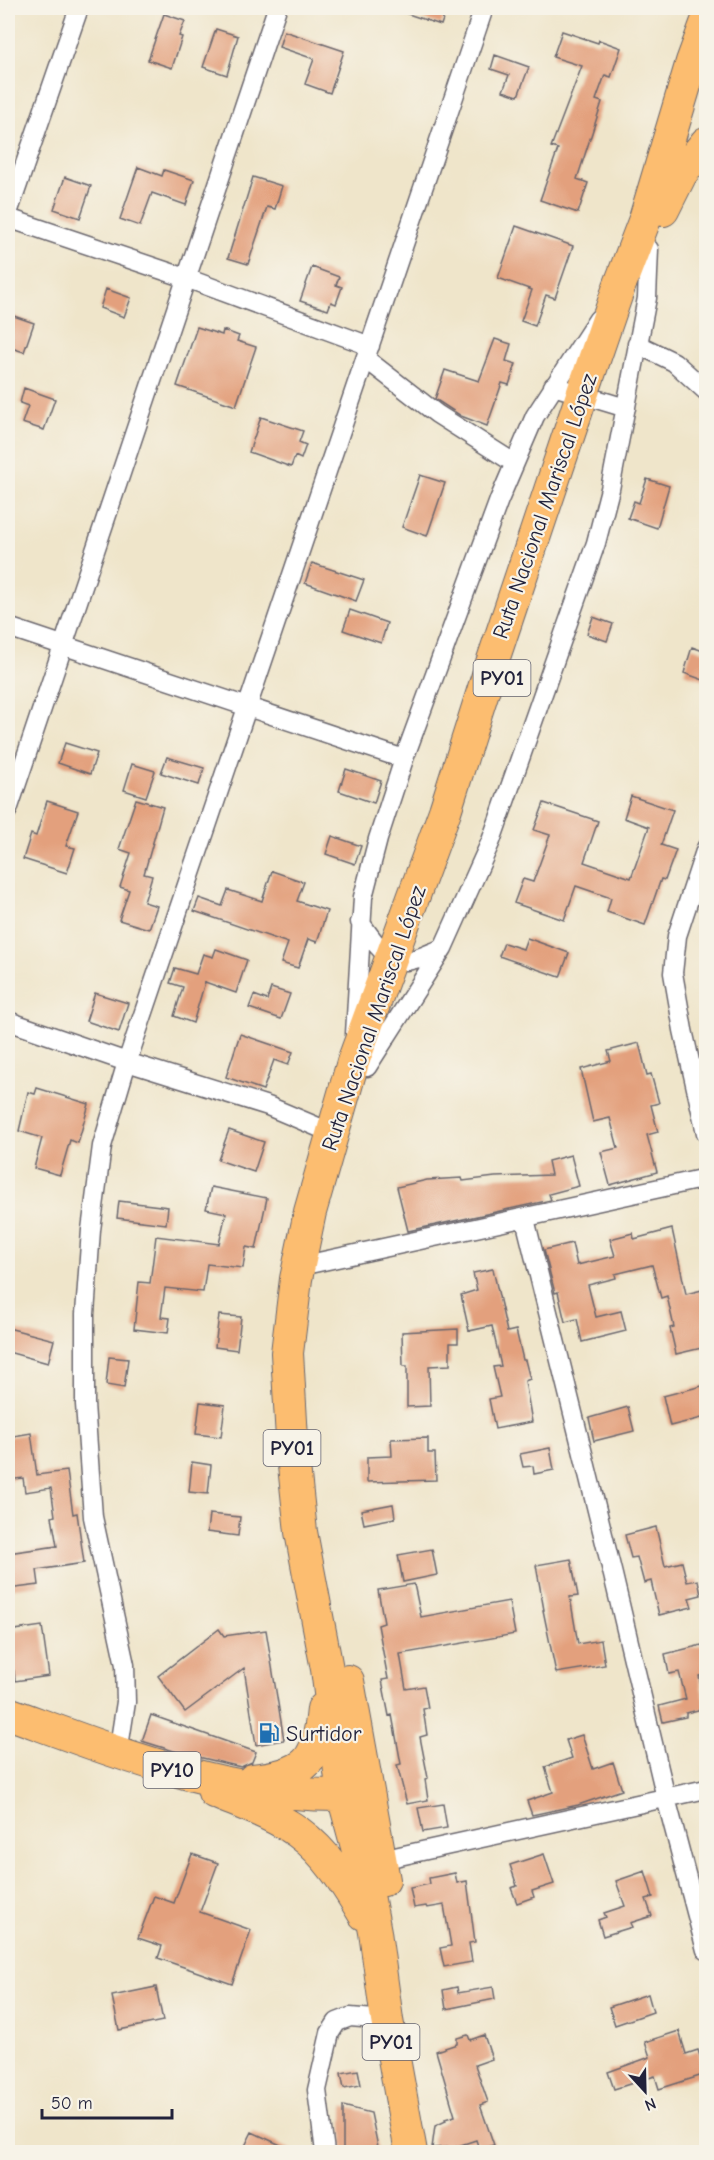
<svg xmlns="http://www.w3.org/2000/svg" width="714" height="2160" font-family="'Comic Neue',sans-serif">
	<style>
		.building { fill: #e3a07d }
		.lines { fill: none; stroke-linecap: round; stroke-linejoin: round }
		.street-casing { stroke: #6a666d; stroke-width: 21 }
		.highway-casing { stroke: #6a666d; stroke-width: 34 }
		.street { stroke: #fff; stroke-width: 18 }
		.highway { stroke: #fcbd6f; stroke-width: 32 }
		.labels { text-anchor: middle; stroke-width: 4.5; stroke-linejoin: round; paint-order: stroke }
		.shield { fill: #f7f3e8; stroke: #62616f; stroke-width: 1.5 }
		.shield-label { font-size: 21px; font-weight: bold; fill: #22223b }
		.street-label { font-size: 22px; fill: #22223b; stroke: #f7f3e8 }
		.poi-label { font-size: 22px; fill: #22223b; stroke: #f7f3e8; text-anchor: start }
	</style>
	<rect width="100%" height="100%" fill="#f7f3e8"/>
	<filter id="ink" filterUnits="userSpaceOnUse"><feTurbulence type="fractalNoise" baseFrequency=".0167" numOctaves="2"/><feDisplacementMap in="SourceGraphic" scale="12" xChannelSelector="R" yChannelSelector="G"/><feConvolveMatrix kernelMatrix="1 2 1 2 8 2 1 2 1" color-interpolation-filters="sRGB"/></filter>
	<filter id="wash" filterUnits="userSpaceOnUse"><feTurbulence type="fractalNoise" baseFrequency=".008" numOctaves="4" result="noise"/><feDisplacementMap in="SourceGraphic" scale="24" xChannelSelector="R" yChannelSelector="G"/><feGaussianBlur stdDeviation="1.35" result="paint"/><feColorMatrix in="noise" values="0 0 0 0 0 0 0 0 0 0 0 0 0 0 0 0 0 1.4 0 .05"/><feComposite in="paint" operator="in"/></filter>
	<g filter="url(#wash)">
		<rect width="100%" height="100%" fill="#efe5ca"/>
		<g id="blocks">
			<path class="building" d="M396 8H447L441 25 396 10Z
				M164 14 185 21 179 36 182 37 172 68 148 60Z
				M216 29 238 36 227 75 203 67Z
				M284 31 344 51 330 93 305 84 314 59 279 47Z
				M562 31 598 43 599 40 621 48 611 77 605 75 596 100 602 102 577 179 588 183 578 213 540 200 558 149 551 147 582 66 553 57Z
				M495 55 529 67 518 96 503 91 509 75 491 69Z
				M138 167 162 176 164 170 194 180 186 205 152 193 140 226 120 219Z
				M65 177 91 186 80 218 54 209Z
				M253 177 282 186 275 209 267 207 248 264 228 258Z
				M516 226 573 246 555 298 546 295 535 326 521 321 532 290 498 278Z
				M312 267 339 277 336 285 342 287 336 304 331 302 328 310 300 301Z
				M106 289 131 298 124 317 100 308Z
				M8 314 34 323 24 352 8 347Z
				M197 327 222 335 223 330 239 336 237 341 256 347 236 406 177 386Z
				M495 339 511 344 506 361 516 364 509 385 502 383 487 426 461 416 435 399 445 370 479 381Z
				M24 388 55 399 44 430 22 423 28 406 20 403Z
				M261 417 303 431 299 442 306 445 301 459 295 456 291 467 249 452Z
				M420 475 445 483 427 536 402 527Z
				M647 479 669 486 657 528 628 518 634 501 639 503Z
				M312 563 364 580 356 601 305 583Z
				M350 610 387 623 381 643 343 630Z
				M593 617 613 624 607 641 587 634Z
				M692 647 706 652V681L684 673Z
				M65 743 97 753 90 774 58 763Z
				M167 757 204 768 199 785 161 773Z
				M132 764 155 771 146 797 124 790Z
				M346 769 381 781 374 803 339 791Z
				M631 796 673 810 661 845 676 850 665 880 661 879 645 925 607 912 611 898 576 886 564 920 514 903 523 879 533 882 550 835 534 830 544 803 598 821 584 862 631 878 649 827 624 818Z
				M136 799 163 807 144 874 152 876 144 902 157 906 149 929 119 920 129 890 120 887 131 853 119 849Z
				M47 801 78 811 66 846 75 848 67 873 23 859 31 834 36 836Z
				M332 836 361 846 355 864 326 854Z
				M272 871 304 882 297 901 327 911 317 942 308 939 298 968 281 963 288 943 194 911 199 898 222 906 228 890 262 901Z
				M527 938 569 953 560 977 499 956 504 943 523 949Z
				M216 949 247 960 236 993 205 982 193 1023 174 1016 183 987 170 983 175 968 196 974 203 954 213 957Z
				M271 988 290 994 281 1019 249 1008 254 995 267 1000Z
				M95 993 128 1003 119 1032 86 1021Z
				M240 1034 293 1052 288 1065 274 1060 263 1090 226 1077Z
				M639 1043 647 1075 651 1074 659 1103 651 1105 658 1132 647 1135 657 1172 610 1185 601 1152 618 1148 610 1118 593 1122 581 1069 611 1061 608 1051Z
				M37 1088 89 1104 78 1143 70 1140 60 1175 34 1168 42 1138 19 1131 28 1092 35 1094Z
				M229 1130 264 1142 254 1172 218 1160Z
				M571 1155 579 1186 549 1194 551 1200 408 1231 397 1187 427 1180 462 1178 463 1181 495 1177 551 1175 548 1161Z
				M211 1187 267 1198 256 1249 246 1247 243 1268 207 1264 203 1292 165 1288 161 1317 170 1318 168 1333 134 1329 139 1282 150 1283 156 1236 219 1244 226 1213 206 1209Z
				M119 1201 168 1207 166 1224 117 1218Z
				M672 1229 686 1294 706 1289V1347L676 1354 670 1328 674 1327 667 1296 661 1298 652 1265 615 1274 616 1278 588 1285 596 1317 621 1311 626 1331 582 1342 577 1319 565 1322 558 1292 555 1293 544 1250 572 1243 577 1265 615 1256 610 1239 633 1233 634 1239Z
				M493 1269 507 1332 516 1330 523 1360H525L530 1379 525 1381 532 1422 495 1429 489 1399 500 1397 493 1367 501 1366 492 1326 469 1331 461 1295 477 1290 473 1273Z
				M219 1315 241 1317 237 1350 215 1347Z
				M8 1328 54 1340 48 1363 8 1352Z
				M458 1329V1343H450V1365L429 1366 430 1406 407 1407V1366H403L402 1332Z
				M109 1357 128 1359 124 1388 106 1385Z
				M706 1385V1417L670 1426 663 1396Z
				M200 1402 225 1405 221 1437 196 1434Z
				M628 1407 634 1431 594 1441 589 1418Z
				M31 1433 37 1475 67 1471 73 1514 77 1513 84 1563 37 1570 39 1585 8 1589V1553L57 1546 52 1517 55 1516 51 1488 25 1492 23 1478 8 1480V1437Z
				M428 1438V1453H435L436 1480 367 1482V1457L392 1456 391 1439Z
				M550 1448 554 1470 534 1474 533 1466 523 1467 520 1454Z
				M192 1462 211 1465 208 1494 189 1492Z
				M393 1504 395 1518 364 1524 361 1510Z
				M209 1514 240 1517 238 1536 207 1532Z
				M656 1527 665 1566 682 1562 687 1582 698 1580 701 1595 689 1598 692 1607 659 1615 651 1581 644 1583 637 1557 631 1558 625 1535Z
				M432 1549 437 1575 403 1582 398 1555Z
				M571 1559 578 1596 570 1597 578 1644 601 1640 605 1665 556 1673 543 1610H544L536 1565Z
				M414 1584 421 1617 509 1601 515 1634 400 1654 406 1689 424 1686 428 1708 423 1709 427 1735 420 1737 428 1778 425 1779 428 1800 407 1804 397 1765 401 1764 392 1715 389 1716 382 1680 388 1679 378 1625 384 1623 378 1590Z
				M42 1626 49 1676 15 1681 14 1671 9 1672 8 1631Z
				M219 1629 224 1636 266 1630 284 1740 256 1745 244 1668 185 1712 158 1676Z
				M706 1644V1674L699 1676 706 1708 686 1713V1717L663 1722 659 1706 686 1699 679 1672 669 1674 665 1654Z
				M151 1715 256 1752 252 1762 241 1767 177 1752 142 1741Z
				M582 1735 593 1769 613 1762 622 1790 578 1805 532 1815 527 1801 553 1792 545 1767 572 1758 566 1740Z
				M443 1804 447 1828 423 1832 418 1808Z
				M192 1854 218 1863 200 1912 251 1930 232 1984 158 1958 162 1946 138 1938 154 1896 174 1903Z
				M544 1854 554 1884 532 1891 534 1897 517 1903 511 1888 517 1886 510 1865Z
				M645 1871 653 1897 646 1899 652 1916 630 1923 632 1927 603 1936 598 1920 606 1917 604 1913 625 1906 616 1881Z
				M455 1873 457 1883 467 1881 475 1942 469 1943 472 1962 444 1967 440 1948 451 1946 444 1905 427 1908 426 1906 414 1908 410 1888 430 1884 429 1878Z
				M156 1987 163 2021 119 2030 112 1996Z
				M457 1987 458 1993 493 1987 495 1999 446 2009 443 1990Z
				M648 1994 653 2012 615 2025 609 2007Z
				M679 2031 686 2054 698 2050 706 2074 659 2089 655 2076 614 2089 608 2072 650 2057 645 2042Z
				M468 2035 470 2040 484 2035 492 2059 475 2065 488 2102 480 2105 494 2145 479 2149 476 2140 455 2147 432 2148 435 2126 446 2121 445 2119 455 2116 436 2051 457 2044V2038Z
				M358 2070 361 2085 344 2088 341 2073Z
				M343 2106 371 2113 379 2152H343Z
				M252 2132 296 2152H242Z"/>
		</g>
	</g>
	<g filter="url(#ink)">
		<use href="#blocks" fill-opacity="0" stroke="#6a666d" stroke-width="1.5"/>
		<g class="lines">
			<g class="street-casing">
				<path id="street" d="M8 213 79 8
					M8 218 186 278 370 346
					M637 344 674 362 706 391
					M366 359 437 414 514 463
					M553 386 626 408
					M8 627 404 759
					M8 810 277 8
					M706 848 677 936 673 973 683 1030 706 1133
					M360 922C370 936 386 963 406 961 418 960 432 952 443 948
					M8 1021 127 1062 268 1106 332 1133
					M355 1034 363 897 378 839 404 759 499 500 535 416 598 319
					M367 1067 443 948 491 841 596 543 610 489 647 298 649 249
					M525 1219 613 1575 666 1798 706 1950
					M314 1263 706 1178
					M118 1753 126 1702 125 1665 93 1517 85 1404V1314L91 1230 102 1146 127 1062 484 8
					M381 1860 706 1789
					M325 2152 317 2090 330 2033 337 2022 350 2017 387 2020"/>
			</g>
			<g class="highway-casing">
				<path id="highway" d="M663 210 681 174 706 143
					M348 1681 384 1880
					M8 1713C116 1752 226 1797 343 1795
					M253 1780C307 1774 318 1762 323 1709
					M214 1792C242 1804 273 1814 298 1832 327 1853 346 1884 364 1914
					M411 2152 387 2020 375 1932 363 1869 343 1795 327 1669 301 1532 293 1456 287 1353 296 1279 310 1212 353 1062 445 811 490 669 582 395 619 287 645 219 692 62 706 24"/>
			</g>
			<use href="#street" class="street"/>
			<use href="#highway" class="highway"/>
		</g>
	</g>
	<defs>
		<g id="fuel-bare" transform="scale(1.62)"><path d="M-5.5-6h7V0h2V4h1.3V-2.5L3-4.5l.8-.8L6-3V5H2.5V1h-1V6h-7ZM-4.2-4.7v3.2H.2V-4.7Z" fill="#1f6fb2" stroke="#f7f3e8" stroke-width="2.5" paint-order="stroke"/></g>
	</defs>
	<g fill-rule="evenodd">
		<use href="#fuel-bare" x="269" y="1733"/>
	</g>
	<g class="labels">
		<g class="shield">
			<rect x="473.5" y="660" width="57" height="36" rx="4.5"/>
			<rect x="263.5" y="1430" width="57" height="36" rx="4.5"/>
			<rect x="143.5" y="1752" width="57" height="36" rx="4.5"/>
			<rect x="362.5" y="2024" width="57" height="36" rx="4.5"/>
		</g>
		<g class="shield-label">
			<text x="502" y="685">PY01</text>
			<text x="292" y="1455">PY01</text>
			<text x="172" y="1777">PY10</text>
			<text x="391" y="2049">PY01</text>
		</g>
		<g class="street-label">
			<text transform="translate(544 506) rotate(-71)" y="8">Ruta Nacional Mariscal López</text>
			<text transform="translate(373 1018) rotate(-71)" y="8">Ruta Nacional Mariscal López</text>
		</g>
		<g class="poi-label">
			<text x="286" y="1741">Surtidor</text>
		</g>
	</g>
	<rect width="714" height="2160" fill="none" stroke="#f7f3e8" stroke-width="30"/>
	<g transform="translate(645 2091) rotate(158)" stroke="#f7f3e8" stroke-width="4.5" paint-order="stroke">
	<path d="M0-4.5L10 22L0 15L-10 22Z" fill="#22223b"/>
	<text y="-9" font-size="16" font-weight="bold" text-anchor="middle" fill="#22223b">N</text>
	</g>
	<path d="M42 2109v9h130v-9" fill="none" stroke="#22223b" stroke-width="3"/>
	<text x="51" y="2109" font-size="18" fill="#22223b" stroke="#f7f3e8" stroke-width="4.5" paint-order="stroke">50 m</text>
</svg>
